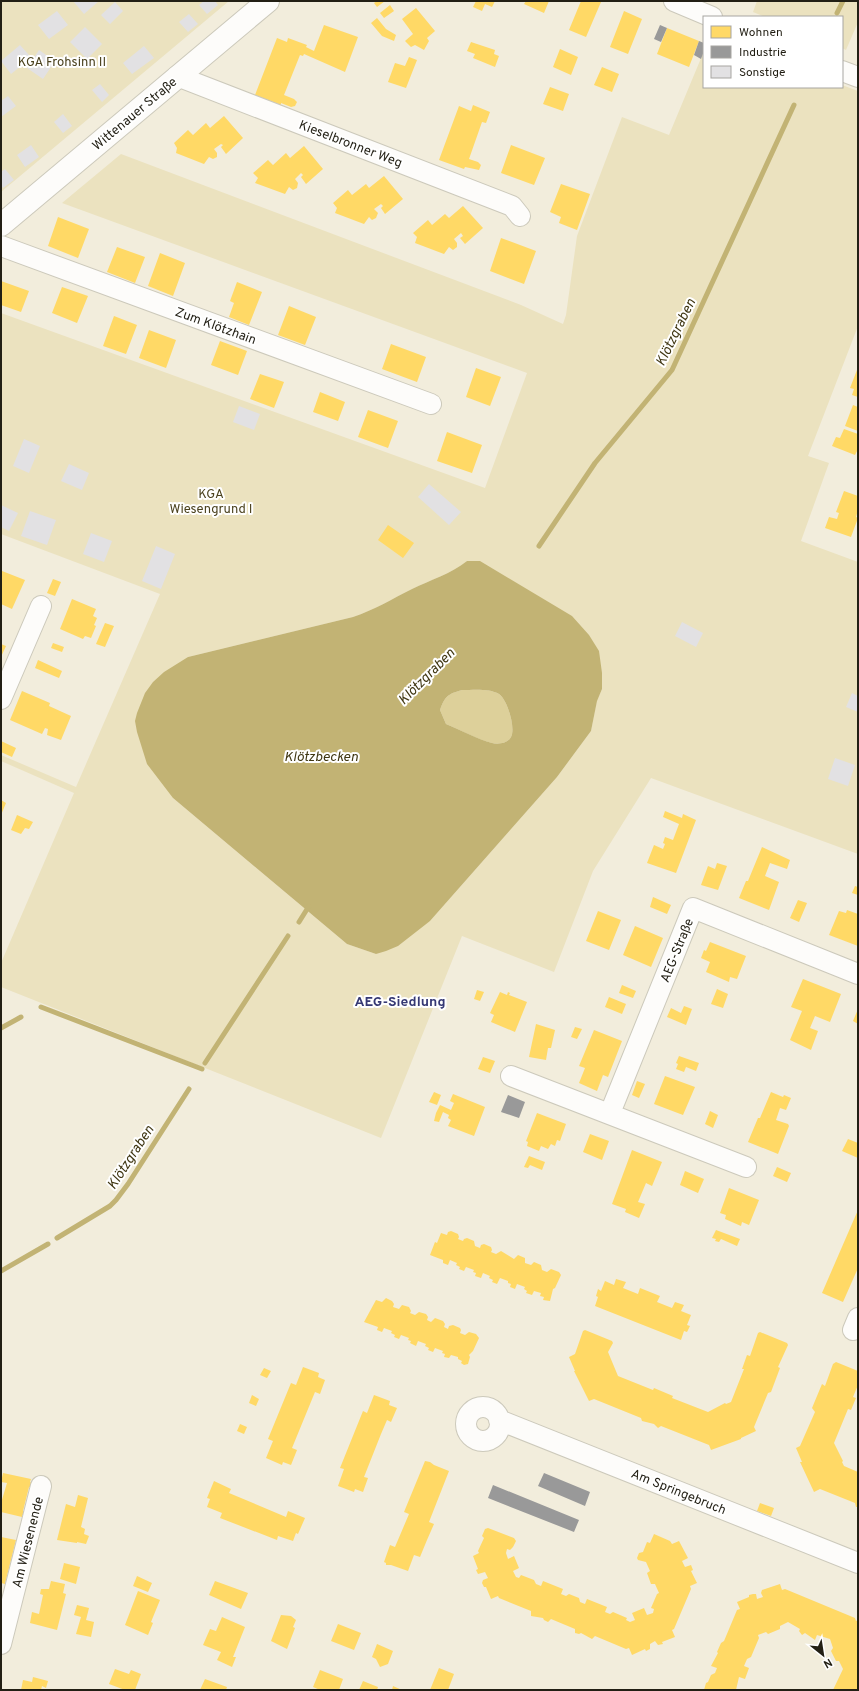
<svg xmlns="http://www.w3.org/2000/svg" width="859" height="1691" font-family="Overpass,sans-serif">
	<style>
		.green { fill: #ebe2bf; fill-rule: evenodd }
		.forest { fill: #ddd09a }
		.water { fill: #c2b374; fill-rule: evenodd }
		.homes { fill: #ffd966 }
		.industry { fill: #999 }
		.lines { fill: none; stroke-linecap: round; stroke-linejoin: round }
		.stream { stroke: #c2b374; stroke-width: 5 }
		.building { fill: #e2e1e3 }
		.minor-casing { stroke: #ccc9bb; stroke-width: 22 }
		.tertiary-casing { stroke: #ccc9bb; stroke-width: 24 }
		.minor { stroke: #fdfcfa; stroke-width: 20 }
		.tertiary { stroke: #fdfcfa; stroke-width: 22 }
		.labels { text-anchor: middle; stroke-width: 4; stroke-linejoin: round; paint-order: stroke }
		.park-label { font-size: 13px; fill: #4a411d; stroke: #fff }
		.street-label { font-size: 13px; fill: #221f14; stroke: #fff }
		.water-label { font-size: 14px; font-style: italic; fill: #3f3612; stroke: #fff }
		.neighbourhood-label { font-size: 14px; font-weight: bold; fill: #363974; stroke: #fff }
	</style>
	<rect width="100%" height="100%" fill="#f2eddc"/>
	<path class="green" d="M1 1H229L1 192Z
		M757 1H858V22L846 50 842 48V17H765L753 12Z
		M704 51V87H842V85L858 91V326L808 456 829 463 801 541 858 562V854L651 778 593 871 554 972 462 936 381 1138 1 987V963L74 793 1 761V755L76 787 160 594 1 534V313L485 488 527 373 62 203 121 154 521 305 563 324 566 315 577 236 622 117 669 135ZM467 561 491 568 531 593 602 689 597 700 591 731 557 777 430 921 376 954 347 944 173 798 188 657 353 617C374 610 392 599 412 589 430 580 451 574 467 561Z"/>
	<path class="forest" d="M462 690C473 690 489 688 499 694 507 699 516 728 511 737 508 743 498 745 492 743 478 740 459 729 446 724L440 710C445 696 448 694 462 690Z"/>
	<path class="water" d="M467 561H480L572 616 589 635 599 651 602 673V689L597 701 591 731 557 777 430 921 398 946 386 951 376 954 347 944 173 798 147 764 137 732 135 721 137 713 145 693 153 682 164 672 188 657 353 617C374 610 392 599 412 589 430 580 451 574 467 561ZM462 690C473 690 489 688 499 694 507 699 516 728 511 737 508 743 498 745 492 743 479 740 459 729 446 724L440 710C445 696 448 694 462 690Z"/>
	<path class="homes" d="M377 1H385L377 7 374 3Z
		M476 1H495L492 7 485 4 482 11 473 7Z
		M526 1H549L544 13 524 4Z
		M581 1 601 2 586 37 569 30Z
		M390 5 394 11 384 18 380 13Z
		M416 8 435 31 427 38 429 41 424 50 415 45 411 47 405 41 413 34 402 19Z
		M624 11 642 19 628 54 610 47Z
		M377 18 386 29 396 35 394 41 382 36 371 23Z
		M324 25 358 37 345 72 304 54 303 56 300 55 284 95 294 99 297 102 295 106 291 107 281 103V105L255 95 277 38 287 42 288 38 307 45 306 47 314 51Z
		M667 28 699 41 689 67 657 54Z
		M471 42 495 50 494 54 499 56 495 67 473 58 475 54 467 51Z
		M560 49 578 57 571 75 553 67Z
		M409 57 417 60 406 88 388 82 395 63 405 66Z
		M602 67 619 74 612 92 594 85Z
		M550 87 569 94 563 111 543 104Z
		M473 105 490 112 486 123 482 122 469 159 478 162 481 165 479 170 465 167 464 169 439 160 459 106 471 111Z
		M224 116 243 138 226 154 221 147 223 145 221 144 214 149 217 153V157L213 159 209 157 204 164 176 153 177 148 174 143 188 130 193 135 206 123 210 128Z
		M511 145 545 158 534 185 501 173Z
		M304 146 323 169 306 184 301 177 303 175 301 173 295 179 298 183 297 188 293 190 289 187 285 194 255 183 258 178 253 173 268 160 273 165 286 153 290 158Z
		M384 176 403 199 385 214 381 208 383 206 381 204 374 209 378 213 376 218 372 220 369 217 364 224 335 213 337 208 333 203 348 190 352 195 366 184 369 188Z
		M561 184 590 194 577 230 559 223 561 217 550 212Z
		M463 206 483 228 465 244 460 238 463 236 461 233 454 239 457 243V247L453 250 449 247 444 254 415 243 417 237 413 233 428 220 432 225 445 214 449 218Z
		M58 217 89 229 78 258 48 246Z
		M501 238 536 251 524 284 490 271Z
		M117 247 145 257 135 283 107 272Z
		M160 253 185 263 173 296 148 286Z
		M1 281 29 291 21 312 1 305Z
		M237 282 262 292 249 325 229 317 234 303 230 301Z
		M62 287 88 296 77 323 52 313Z
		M289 306 316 317 305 345 278 335Z
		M114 316 137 325 126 354 103 346Z
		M149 330 176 340 166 368 139 358Z
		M220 341 247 351 238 375 211 365Z
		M391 344 426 357 417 382 382 369Z
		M476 368 501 377 490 406 466 397Z
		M857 370H858V397L852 395 854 389 850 388Z
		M260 374 284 382 274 408 250 399Z
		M320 392 345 402 338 421 313 412Z
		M853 405 858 407V431L845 426Z
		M368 410 398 421 388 448 358 437Z
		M844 429 858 434V449L855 455 832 446 836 437 840 438Z
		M447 432 482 445 472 473 437 461Z
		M844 491 858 496V510L856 517 858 518 851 537 825 528 829 517 837 519 839 513 836 512Z
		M388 525 414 543 403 558 378 540Z
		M2 571 25 580 12 609 1 604Z
		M53 579 61 582 55 596 47 593Z
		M72 599 96 609 93 616 97 618 94 625 96 626 91 638 85 636 83 639 60 629Z
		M105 623 114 626 105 647 96 644Z
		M53 643 64 647 62 652 51 648Z
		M1 644 6 646 1 657Z
		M38 660 62 671 59 678 35 668Z
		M22 691 50 703 49 706 71 716 61 740 47 735 48 729 45 728 42 734 10 720Z
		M1 741 16 748 12 757 1 752Z
		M1 800 6 803 1 815Z
		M665 811 682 818 683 814 696 820 676 873 647 863 654 845 663 849 665 844 663 843 665 837 673 840 679 824 663 817Z
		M17 815 33 822 29 829 25 828 21 834 11 830Z
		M762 847 790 860 787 869 770 863 765 876 779 882 769 910 739 898 746 881H748Z
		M717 863 727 866 718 890 701 885 708 866 715 869Z
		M855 886 858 887V895L852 893Z
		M653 897 671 905 667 914 650 907Z
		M798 900 807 903 799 922 790 918Z
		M847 910 858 914V946L829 935 839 911 846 913Z
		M598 911 621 920 609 950 586 941Z
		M635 926 663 938 651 967 623 955Z
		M710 942 746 956 737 979 730 977 729 982 706 972 710 962 701 958 704 950 706 951Z
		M803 979 841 994 830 1022 815 1016 810 1028 818 1031 811 1050 790 1040 802 1011 791 1007Z
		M622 985 636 991 633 998 619 993Z
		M717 989 728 994 723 1008 711 1004Z
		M477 990 484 992 480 1001 474 999Z
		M500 992 507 995 508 992 510 993 509 995 527 1002 515 1032 491 1022 494 1015 490 1013Z
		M609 997 626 1004 622 1014 605 1007Z
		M684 1006 692 1009 686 1025 667 1017 671 1008 681 1013Z
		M858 1009V1024L853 1021Z
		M536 1024 555 1030 551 1048H548L546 1060 529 1057Z
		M575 1027 582 1029 577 1039 571 1037Z
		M594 1030 622 1041 608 1077 603 1075 597 1091 579 1083 585 1068 579 1066Z
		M679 1056 699 1063 696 1071 686 1067 684 1072 676 1069 678 1064 676 1063Z
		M483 1057 495 1061 490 1073 478 1069Z
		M665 1076 695 1087 683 1115 654 1104Z
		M637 1081 645 1084 639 1098 632 1095Z
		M434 1092 441 1095 437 1105 429 1102Z
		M771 1092 783 1097 784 1095 791 1098 786 1110 780 1108 776 1120 788 1124 789 1126 778 1154 748 1142 758 1118H760Z
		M453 1094 485 1107 474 1136 448 1126 451 1120 448 1118 449 1115 443 1112 439 1122 434 1121 436 1113 440 1105 451 1110 454 1103 450 1101Z
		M710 1111 718 1115 713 1128 705 1124Z
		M537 1113 566 1124 560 1141 557 1140 555 1146 551 1144 548 1149 541 1146 539 1151 527 1146 528 1142 526 1141Z
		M590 1134 609 1141 602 1160 583 1152Z
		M848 1139 858 1143V1158L842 1151Z
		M632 1150 662 1162 652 1186 646 1183 638 1202 645 1204 639 1218 625 1212 626 1209 612 1204Z
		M529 1156 545 1162 542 1170 530 1165 528 1168 524 1167Z
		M777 1167 791 1173 787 1182 773 1176Z
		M685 1171 704 1179 698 1193 680 1185Z
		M729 1188 759 1200 749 1225 742 1222 741 1226 725 1219 726 1215 720 1213Z
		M858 1210V1268L843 1302 822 1293Z
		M716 1230 740 1239 737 1246 721 1239 719 1242 715 1241 716 1239 712 1238Z
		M451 1231 458 1234 459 1237 458 1239 463 1241 464 1239 467 1238 474 1241 475 1246 480 1248 481 1245 484 1244 491 1247 492 1250 491 1252 496 1254 501 1251 514 1259 518 1255 525 1258V1263L531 1265 534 1262 541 1265 542 1270 547 1272 551 1269 559 1272 561 1275 555 1288 553 1289 550 1301 543 1300 544 1297 540 1296 541 1293 534 1291 532 1295 526 1293 527 1291 524 1289 525 1287 517 1284 515 1289 510 1287 511 1284 508 1283V1281L500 1278 497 1284 492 1282 493 1280 489 1278 490 1276 483 1273 481 1278 475 1276 476 1273 473 1272 474 1270 466 1267 464 1271 459 1269 460 1267 456 1265 457 1263 450 1260 448 1265 443 1263V1260L430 1255 435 1242 437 1243 441 1233 447 1235 448 1232Z
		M616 1279 626 1282 623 1288 638 1294 640 1288 660 1296 657 1302 672 1308 675 1302 684 1305 681 1311 691 1315 687 1325 690 1326 687 1332 684 1331 681 1340 595 1306 598 1297 596 1296 598 1289 601 1291 605 1281 614 1285Z
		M386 1298 392 1301 394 1304 393 1307 399 1309 402 1305 409 1307 411 1311 410 1313 415 1315 419 1312 426 1314 428 1317 427 1320 431 1322 435 1318 443 1321 445 1324 444 1327 448 1329 449 1326 453 1325 460 1328 461 1330 460 1333 465 1335 469 1332 476 1334 479 1338 473 1351 469 1355 470 1357 468 1364 464 1365 461 1363 462 1361 458 1359V1357L451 1355 449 1358 444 1357 445 1354 442 1353 443 1351 435 1348 433 1352 428 1350 429 1348 425 1346 426 1344 418 1341 416 1346 410 1343 411 1341 408 1340 409 1338 401 1335 399 1339 394 1337 395 1335 391 1333 392 1331 384 1328 382 1332 377 1330 378 1327 364 1322 376 1300 382 1302Z
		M585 1330 612 1341 613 1343 608 1352 618 1376 653 1390 654 1388 673 1396 672 1398 708 1412 725 1403 726 1404 731 1402 744 1369H742L747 1355 750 1356 758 1333 760 1332 787 1343 788 1345 778 1367 780 1368 771 1392 768 1393 754 1427 756 1431 741 1438V1439L711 1450 709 1445 661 1426 658 1428 654 1424 642 1421 641 1418 594 1399 589 1401 574 1371H575L569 1357 575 1354 583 1331Z
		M836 1362 858 1371V1385L853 1397 856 1398 851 1410 848 1409 834 1443 843 1461 842 1462 844 1466 858 1472V1507H856L855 1503 820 1489 814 1492 800 1462H802L796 1448 800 1446 815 1412 812 1408 822 1384 825 1386 833 1364Z
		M303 1367 319 1373 318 1377 325 1380 320 1394 315 1392 292 1448 297 1450 291 1465 283 1462 282 1465 266 1458 273 1441 268 1439 291 1383 296 1385Z
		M264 1368 271 1371 267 1378 260 1375Z
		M252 1395 259 1399 256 1406 249 1403Z
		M374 1395 390 1401 389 1405 397 1408 391 1422 387 1420 381 1434 364 1477 368 1478 363 1492 355 1489 354 1492 338 1486 344 1469 340 1468 363 1411 367 1413Z
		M240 1424 247 1427 244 1434 237 1431Z
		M425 1461 430 1462 434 1465 449 1471 429 1522 434 1524 427 1540 420 1557 414 1555 408 1571 391 1565H386V1563L384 1562 390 1545 395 1547 409 1514 404 1512Z
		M3 1473 31 1479 30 1482 32 1483 30 1487H29L23 1511H25L24 1515H22V1517L1 1512V1503L7 1483 1 1482Z
		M214 1481 231 1489 229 1493 286 1517 288 1511 305 1518 298 1534 296 1533 293 1541 278 1536 277 1540 220 1518 222 1513 207 1507 210 1499 207 1498Z
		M78 1495 88 1498 81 1527 85 1529 84 1534 89 1536 86 1544 77 1542V1543L57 1540 66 1504 75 1507Z
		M760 1503 774 1508 771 1516 757 1511Z
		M488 1528 514 1538 516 1541 513 1547 510 1550 507 1549 506 1553 508 1559 514 1556 519 1568 513 1571 516 1577 519 1578 521 1575 534 1580 536 1584 541 1586 543 1581 563 1589 561 1594 566 1596 569 1594 579 1598 580 1602 585 1604 587 1599 607 1607 605 1612 610 1614 613 1612 627 1618 626 1620 630 1622 635 1620 632 1613 644 1608 647 1615 653 1613 654 1609 651 1608 657 1594 659 1593 655 1584H651L647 1573 650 1571 646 1562 638 1560 637 1558 639 1553 643 1552 647 1542 650 1543 654 1534 670 1541 672 1544 679 1541 688 1558 682 1561 685 1567 691 1565 693 1570 691 1571 697 1583 690 1586 691 1589 674 1629 672 1630 675 1637 662 1642 663 1644 658 1645 655 1641 650 1644V1649L646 1651 645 1649 632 1655 629 1648 626 1649 595 1636 592 1639 581 1633 579 1634 575 1633V1629L551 1619 548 1622 544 1620 543 1618 531 1616V1611L499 1598 498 1596 491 1599 486 1587H484L482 1583 483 1580 488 1578 485 1572 478 1574 476 1570 478 1569 473 1556 479 1553 478 1551 484 1538 482 1536 485 1529Z
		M1 1537 16 1540 5 1584 1 1583Z
		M64 1563 80 1567 76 1584 60 1579Z
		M137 1576 152 1583 148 1592 133 1586Z
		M51 1581 65 1584 63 1593 66 1594 57 1630 30 1623 32 1612 39 1614 43 1595 40 1594 41 1589H49Z
		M215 1581 248 1593 241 1609 209 1595Z
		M780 1584 782 1590 785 1589 855 1618 856 1621 858 1620V1690H833L843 1669 839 1661H836L831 1651 833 1648 830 1639 817 1635 815 1640 805 1633 802 1635 799 1631 800 1629 788 1622 780 1626V1629L768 1634 766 1632 758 1635 759 1638 751 1657 747 1659 744 1666 749 1668 745 1679 739 1677 736 1690H704L706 1683 708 1682 711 1675 715 1673 717 1668 711 1666 718 1653 717 1652 721 1643 724 1641 737 1610 740 1609 737 1602 749 1597V1595L753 1594H756L757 1599 763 1597 761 1593 762 1590Z
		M138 1591 160 1600 151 1622 153 1623 148 1635 125 1625Z
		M77 1605 89 1608 86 1620 94 1622 91 1637 76 1634 81 1617 74 1615Z
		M281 1615 291 1616 296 1620 293 1627 295 1628 287 1649 271 1641Z
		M222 1617 245 1627 233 1657H236L232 1667 217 1660 221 1652 203 1645 210 1629 216 1631Z
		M338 1624 361 1633 354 1650 331 1641Z
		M377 1644 393 1651 388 1664 380 1667 376 1659 372 1657Z
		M439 1668 454 1674 448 1690H430Z
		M115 1669 129 1674 131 1670 141 1674 135 1690H125L109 1684Z
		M320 1670 343 1679 339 1690H320L313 1687Z
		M33 1677 48 1681 46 1688 42 1686 41 1690H21L23 1680 32 1682Z
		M205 1679 227 1687 226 1690H200Z
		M363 1681 378 1687 377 1690H359Z
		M393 1686 402 1690H392Z"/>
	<path class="industry" d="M660 25 667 28 661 42 654 39Z
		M699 41 704 43V51L701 59 694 55Z
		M508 1095 525 1102 519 1118 501 1112Z
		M544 1473 590 1492 585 1506 538 1486Z
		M493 1485 579 1520 574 1532 488 1498Z"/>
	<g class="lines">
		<path class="stream" d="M837 13 843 1
			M539 546 595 463 672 370 794 105
			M299 922 309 906
			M41 1007 202 1069
			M1 1028 21 1017
			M205 1063 288 936
			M57 1238 110 1206 116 1200 128 1184 189 1089
			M1 1271 48 1244"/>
	</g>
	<path class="building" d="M73 1H99L84 14Z
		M204 1H215L218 5 207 14 199 5Z
		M115 2 123 11 110 24 101 15Z
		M57 11 68 25 49 39 38 25Z
		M189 14 198 24 188 32 179 22Z
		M85 27 102 44 87 59 70 42Z
		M20 45 29 55 19 63 21 66 11 74 1 61Z
		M144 46 154 58 132 74 123 63Z
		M39 50 55 61 43 79 27 68Z
		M100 84 109 95 102 102 92 90Z
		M8 96 16 106 1 117V101Z
		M63 114 72 126 63 133 54 122Z
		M31 145 39 157 25 167 17 155Z
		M5 169 14 180 3 188 1 185V172Z
		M239 406 260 414 254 430 233 422Z
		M24 439 40 446 29 473 13 466Z
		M69 464 89 473 82 490 61 481Z
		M429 484 461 512 449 525 418 497Z
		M1 505 18 513 9 531 1 527Z
		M30 511 56 520 47 545 21 536Z
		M91 533 112 541 104 562 83 554Z
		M156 546 175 554 161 589 142 581Z
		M682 622 703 633 696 647 675 636Z
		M852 693 858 696V712L846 707Z
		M835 758 855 765 848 786 828 779Z"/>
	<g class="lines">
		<g class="minor-casing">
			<path id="minor" d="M674 1 712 17
				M842 71 858 77
				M177 76 512 206 520 216
				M1 246 431 404
				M1 699 41 606
				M511 1076 746 1167
				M610 1113 693 908 858 974
				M853 1330 858 1318
				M466 1424a17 17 0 1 1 34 0a17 17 0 1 1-34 0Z
				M499 1420 858 1563
				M1 1644 41 1486"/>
		</g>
		<g class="tertiary-casing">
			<path id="tertiary" d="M1 225 268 1"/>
		</g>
		<use href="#minor" class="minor"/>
		<use href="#tertiary" class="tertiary"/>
	</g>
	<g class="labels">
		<g class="park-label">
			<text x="62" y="66">KGA Frohsinn II</text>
			<text x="211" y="498">KGA<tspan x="211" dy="15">Wiesengrund I</tspan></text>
		</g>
		<g class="street-label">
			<text transform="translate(134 113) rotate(-40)" y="5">Wittenauer Straße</text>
			<text transform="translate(351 143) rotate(21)" y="5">Kieselbronner Weg</text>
			<text transform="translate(216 325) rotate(20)" y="5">Zum Klötzhain</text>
			<text transform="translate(676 950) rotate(-68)" y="5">AEG-Straße</text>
			<text transform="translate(679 1491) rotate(22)" y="5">Am Springebruch</text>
			<text transform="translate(27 1542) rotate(-76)" y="5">Am Wiesenende</text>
		</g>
		<g class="water-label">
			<text transform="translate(675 332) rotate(-64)" y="5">Klötzgraben</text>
			<text transform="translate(426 676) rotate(-45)" y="5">Klötzgraben</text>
			<text x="321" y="761">Klötzbecken</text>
			<text transform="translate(130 1157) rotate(-57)" y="5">Klötzgraben</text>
		</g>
		<g class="neighbourhood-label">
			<text x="400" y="1006">AEG-Siedlung</text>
		</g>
	</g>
	<rect width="859" height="1691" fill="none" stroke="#221f14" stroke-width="4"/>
	<rect x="703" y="16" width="140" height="72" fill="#ffffff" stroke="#a7a5a1"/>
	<rect x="711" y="26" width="20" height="12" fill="#ffd966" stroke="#a7a5a1"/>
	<text x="739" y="36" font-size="12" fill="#221f14">Wohnen</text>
	<rect x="711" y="46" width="20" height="12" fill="#999999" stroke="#a7a5a1"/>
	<text x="739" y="56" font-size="12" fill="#221f14">Industrie</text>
	<rect x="711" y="66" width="20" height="12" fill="#e2e1e3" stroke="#a7a5a1"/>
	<text x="739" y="76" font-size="12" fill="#221f14">Sonstige</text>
	<g transform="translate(823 1655) rotate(150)" stroke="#ffffff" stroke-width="3" paint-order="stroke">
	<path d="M0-3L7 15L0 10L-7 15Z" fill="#221f14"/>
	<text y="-6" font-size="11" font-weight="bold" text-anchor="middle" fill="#221f14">N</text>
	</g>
</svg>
